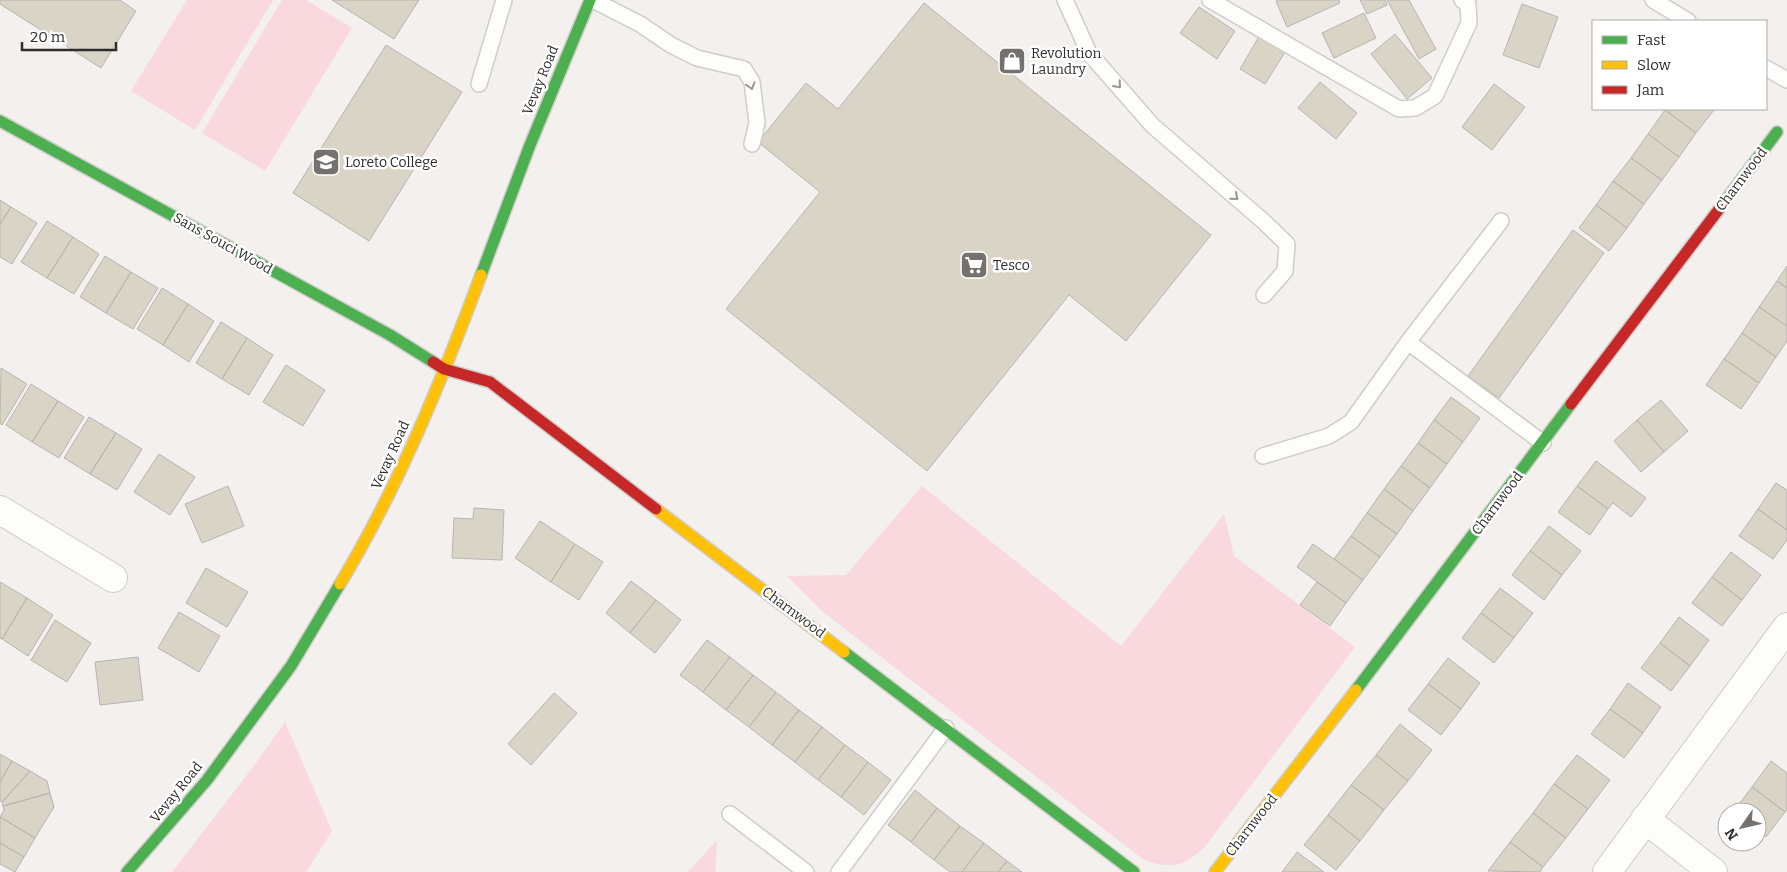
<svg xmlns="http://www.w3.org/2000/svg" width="1787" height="872" font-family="Bitter,serif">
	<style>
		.green { fill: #f9d8de }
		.building { fill: #d9d4c5; stroke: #b6b5b3 }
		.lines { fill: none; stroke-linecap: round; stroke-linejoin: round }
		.lane-casing { stroke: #cfccca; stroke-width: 18 }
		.street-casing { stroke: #cfccca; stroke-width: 30 }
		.fast-casing { stroke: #cfccca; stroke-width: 14 }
		.slow-casing { stroke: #cfccca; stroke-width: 14 }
		.jam-casing { stroke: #cfccca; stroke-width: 14 }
		.lane { stroke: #fdfdfc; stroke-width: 15 }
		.street { stroke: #fdfdfc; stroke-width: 28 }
		.fast { stroke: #4caf50; stroke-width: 11 }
		.slow { stroke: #ffc107; stroke-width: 11 }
		.jam { stroke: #c62828; stroke-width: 11 }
		.oneway { stroke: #969594 }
		.labels { text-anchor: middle; stroke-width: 5; stroke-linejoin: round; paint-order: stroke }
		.poi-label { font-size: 14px; fill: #2f2d2b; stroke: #fff; text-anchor: start }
		.street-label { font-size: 14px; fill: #2f2d2b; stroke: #fff }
	</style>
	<rect width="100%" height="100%" fill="#f3f0ed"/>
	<path class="green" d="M187 0H273L195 130 131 91Z
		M282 0H306L352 28 265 171 202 133Z
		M922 486 1121 646 1224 514 1234 556 1355 647 1204 848C1182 867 1171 869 1144 860L823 612 787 576 846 575Z
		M285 722 332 831 306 872H172L253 767Z
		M717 840 715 872H688Z"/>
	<path class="building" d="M0 0H120L136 11 101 68 0 4Z
		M332 0H419L394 39Z
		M1278 0H1339L1340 3 1287 27 1276 1Z
		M1360 0H1385L1387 5 1367 14Z
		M1387 0H1409L1436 49 1419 59Z
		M924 3 1211 235 1126 341 1069 295 927 471 726 309 820 192 758 142 806 83 838 109Z
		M1522 4 1558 17 1539 68 1503 55Z
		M1199 7 1235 31 1217 59 1180 33Z
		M1364 13 1376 38 1334 58 1322 33Z
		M1261 33 1287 49 1265 84 1240 69Z
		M1395 34 1432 78 1407 99 1371 54Z
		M386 45 462 92 369 241 293 193Z
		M1320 82 1357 113 1336 139 1298 108Z
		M1494 84 1525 107 1492 150 1462 127Z
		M1667 109H1712L1714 110 1696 133 1665 110Z
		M1665 110 1696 133 1679 157 1648 134Z
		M1648 134 1679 157 1662 180 1631 158Z
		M1631 158 1662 180 1644 204 1613 181Z
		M1613 181 1644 204 1627 228 1596 205Z
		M0 200 11 207 0 224Z
		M1596 205 1627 228 1609 251 1579 228Z
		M11 207 37 223 12 264 0 257V224Z
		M47 221 73 237 47 278 21 262Z
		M1573 230 1604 253 1499 398 1468 376Z
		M73 237 99 254 74 294 47 278Z
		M105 256 131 272 106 313 80 297Z
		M1787 266V288L1777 281Z
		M131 272 158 288 133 329 106 313Z
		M1777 281 1787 288V326L1759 307Z
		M162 288 188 304 163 345 137 329Z
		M188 304 214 321 189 362 163 345Z
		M1759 307 1787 326V341L1776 357 1742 333Z
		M221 322 247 338 222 379 196 363Z
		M1742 333 1776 357 1759 383 1724 359Z
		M247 338 273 355 249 395 222 379Z
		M1724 359 1759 383 1741 409 1706 385Z
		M286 365 325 390 303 426 263 402Z
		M1 368 27 384 2 425 0 423Z
		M31 384 58 401 32 442 6 425Z
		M1451 397 1480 418 1463 442 1434 420Z
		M1661 400 1688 431 1664 452 1637 420Z
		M58 401 84 417 59 458 32 442Z
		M89 417 116 433 90 474 64 458Z
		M1434 420 1463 442 1447 464 1418 443Z
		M1637 420 1664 452 1641 472 1614 441Z
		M116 433 142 449 117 490 90 474Z
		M1418 443 1447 464 1430 488 1401 466Z
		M159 454 195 477 170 515 134 492Z
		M1596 461 1646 498 1631 517 1613 503 1608 509 1577 486Z
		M1401 466 1430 488 1413 511 1384 489Z
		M1776 483 1787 490V530L1758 509Z
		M228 486 244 526 202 543 185 504Z
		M1577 486 1608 509 1590 535 1558 512Z
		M1384 489 1413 511 1397 534 1367 513Z
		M474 508 504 510 502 560 452 558 454 518 473 519Z
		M1758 509 1787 530V540L1773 559 1739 536Z
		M1367 513 1397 534 1380 557 1351 536Z
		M540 521 575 544 551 582 515 558Z
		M1549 526 1581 551 1562 575 1530 551Z
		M1351 536 1380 557 1363 580 1334 559Z
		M575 544 603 562 579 600 551 582Z
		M1313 544 1363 580 1346 603 1297 567Z
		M1530 551 1562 575 1544 600 1512 575Z
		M1731 552 1761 575 1742 600 1712 577Z
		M206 568 248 592 227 627 186 603Z
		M1712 577 1742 600 1722 626 1692 603Z
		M631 581 656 600 630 633 606 613Z
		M0 582 27 598 2 639 0 638Z
		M1317 582 1346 603 1330 626 1300 605Z
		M1500 588 1533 613 1514 638 1481 613Z
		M27 598 53 615 28 656 2 639Z
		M656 600 681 620 655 653 630 633Z
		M179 612 220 636 199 672 158 648Z
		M1481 613 1514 638 1494 663 1462 638Z
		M1679 617 1709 640 1690 666 1660 643Z
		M55 620 91 643 67 682 31 660Z
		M707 640 730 657 703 692 680 675Z
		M1660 643 1690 666 1671 691 1641 668Z
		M138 657 143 700 100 705 95 662Z
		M730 657 753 675 726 710 703 692Z
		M1448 658 1480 683 1461 709 1428 684Z
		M753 675 776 692 749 727 726 710Z
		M1628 683 1661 707 1643 733 1610 709Z
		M1428 684 1461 709 1441 735 1408 710Z
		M776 692 799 710 772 745 749 727Z
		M554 693 577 713 531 765 508 744Z
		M1610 709 1643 733 1624 758 1591 734Z
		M799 710 822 727 795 762 772 745Z
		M1400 724 1432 750 1408 781 1376 755Z
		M822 727 845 745 818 780 795 762Z
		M845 745 868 762 841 797 818 780Z
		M0 754 12 761 0 782Z
		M1376 755 1408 781 1384 810 1351 785Z
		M1577 755 1610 780 1588 809 1554 784Z
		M12 761 30 771 2 802 0 801V782Z
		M1771 761 1787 773V810L1785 812 1752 787Z
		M868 762 891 780 864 815 841 797Z
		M30 771 47 781 50 793 3 806 2 802Z
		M1554 784 1588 809 1566 838 1533 813Z
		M1351 785 1384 810 1360 841 1328 815Z
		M1752 787 1785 812 1766 837 1757 830V812H1733Z
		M915 790 937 808 911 842 888 825Z
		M50 793 54 807 35 838 0 817 4 810 3 806Z
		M937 808 960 826 934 860 911 842Z
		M1533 813 1566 838 1543 867 1510 842Z
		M1328 815 1360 841 1336 870 1304 845Z
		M0 817 35 838 24 857 0 843Z
		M960 826 984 843 962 872H950L934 860Z
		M1510 842 1543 867 1540 872 1488 871Z
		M0 843 24 857 15 872 0 864Z
		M984 843 1007 861 998 872H962Z
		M1297 852 1324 872H1282Z
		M1007 861 1022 872H998Z"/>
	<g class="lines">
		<g class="lane-casing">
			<path id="lane" d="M593 0 640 24 671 45 697 58 744 69 752 82 757 123 752 144
				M1065 0 1089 53 1153 126 1262 220 1287 244 1285 271 1264 295
				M1210 0 1399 109 1415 108 1435 96 1469 23 1468 4 1462 0
				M1653 0 1688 21
				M1766 68 1787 80
				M479 84 504 0
				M1408 342 1543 443
				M1263 456 1329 436 1351 422 1408 342 1501 221
				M730 814 806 872
				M839 872 946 728"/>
		</g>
		<g class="street-casing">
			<path id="street" d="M0 510 113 578
				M1645 819 1713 872
				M1607 872 1787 627"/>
		</g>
		<g class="fast-casing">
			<path id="fast" d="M0 121 390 335 433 362
				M1726 200 1777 132
				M481 275 530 145 590 0
				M844 652 1134 872
				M1356 690 1571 404
				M127 872 207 780 291 666 340 584"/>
		</g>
		<g class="slow-casing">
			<path id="slow" d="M656 509 844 652
				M340 584C398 488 442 380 481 275
				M1215 872 1356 690"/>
		</g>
		<g class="jam-casing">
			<path id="jam" d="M433 362 444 369 490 382 656 509
				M1571 404 1726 200"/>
		</g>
		<use href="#lane" class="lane"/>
		<use href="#street" class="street"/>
		<use href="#fast" class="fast"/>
		<use href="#slow" class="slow"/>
		<use href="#jam" class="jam"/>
	</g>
	<defs><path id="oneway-chevron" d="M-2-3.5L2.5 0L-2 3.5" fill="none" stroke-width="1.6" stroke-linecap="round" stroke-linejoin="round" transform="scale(1.25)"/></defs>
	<g class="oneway">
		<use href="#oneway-chevron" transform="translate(1118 85) rotate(49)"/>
		<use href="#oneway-chevron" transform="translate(751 86) rotate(74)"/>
		<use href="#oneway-chevron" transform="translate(1235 197) rotate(41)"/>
	</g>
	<defs>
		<g id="shop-square" transform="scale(1.4375)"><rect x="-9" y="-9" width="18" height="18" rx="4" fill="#74716f" stroke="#fff"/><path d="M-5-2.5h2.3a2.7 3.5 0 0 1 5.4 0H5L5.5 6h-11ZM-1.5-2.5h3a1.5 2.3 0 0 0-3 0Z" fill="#fff"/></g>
		<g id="school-square" transform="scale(1.4375)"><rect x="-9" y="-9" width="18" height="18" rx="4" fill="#74716f" stroke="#fff"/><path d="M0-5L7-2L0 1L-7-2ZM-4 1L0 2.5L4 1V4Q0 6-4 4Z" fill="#fff"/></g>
		<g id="supermarket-square" transform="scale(1.4375)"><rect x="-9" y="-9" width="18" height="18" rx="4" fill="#74716f" stroke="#fff"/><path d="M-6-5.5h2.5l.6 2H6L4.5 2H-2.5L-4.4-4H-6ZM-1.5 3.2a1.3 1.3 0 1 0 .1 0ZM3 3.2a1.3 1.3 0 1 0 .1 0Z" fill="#fff"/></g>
	</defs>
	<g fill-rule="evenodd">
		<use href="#shop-square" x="1012" y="61"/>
		<use href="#school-square" x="326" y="162"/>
		<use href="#supermarket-square" x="974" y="265"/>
	</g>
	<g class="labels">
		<g class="poi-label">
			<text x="1031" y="58">Revolution<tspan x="1031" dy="16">Laundry</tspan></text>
			<text x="345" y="167">Loreto College</text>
			<text x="993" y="270">Tesco</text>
		</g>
		<g class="street-label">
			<text transform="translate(540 80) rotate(-68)" y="5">Vevay Road</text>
			<text transform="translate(1741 179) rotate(-53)" y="5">Charnwood</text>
			<text transform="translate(223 243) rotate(29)" y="5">Sans Souci Wood</text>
			<text transform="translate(390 455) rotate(-66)" y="5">Vevay Road</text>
			<text transform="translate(1497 503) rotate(-53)" y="5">Charnwood</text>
			<text transform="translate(794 612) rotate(37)" y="5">Charnwood</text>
			<text transform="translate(176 792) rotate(-51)" y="5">Vevay Road</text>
			<text transform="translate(1251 825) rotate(-52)" y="5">Charnwood</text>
		</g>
	</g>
	<rect x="1592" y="20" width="175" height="90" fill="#ffffff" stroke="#acabaa"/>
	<rect x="1602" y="36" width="25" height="8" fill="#4caf50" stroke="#acabaa"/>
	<text x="1637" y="45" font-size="15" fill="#2f2d2b">Fast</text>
	<rect x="1602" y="61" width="25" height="8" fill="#ffc107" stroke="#acabaa"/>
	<text x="1637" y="70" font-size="15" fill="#2f2d2b">Slow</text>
	<rect x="1602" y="86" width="25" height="8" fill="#c62828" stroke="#acabaa"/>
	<text x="1637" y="95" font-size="15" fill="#2f2d2b">Jam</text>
	<g transform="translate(1742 827) rotate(236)"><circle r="24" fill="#ffffff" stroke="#acabaa"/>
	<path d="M0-4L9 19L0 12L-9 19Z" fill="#74716f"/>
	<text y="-8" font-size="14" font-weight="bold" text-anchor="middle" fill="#2f2d2b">N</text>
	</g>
	<path d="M22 42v8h94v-8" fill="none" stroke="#2f2d2b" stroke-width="2.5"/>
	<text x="30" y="42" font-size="15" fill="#2f2d2b" stroke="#ffffff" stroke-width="4" paint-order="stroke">20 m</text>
</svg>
